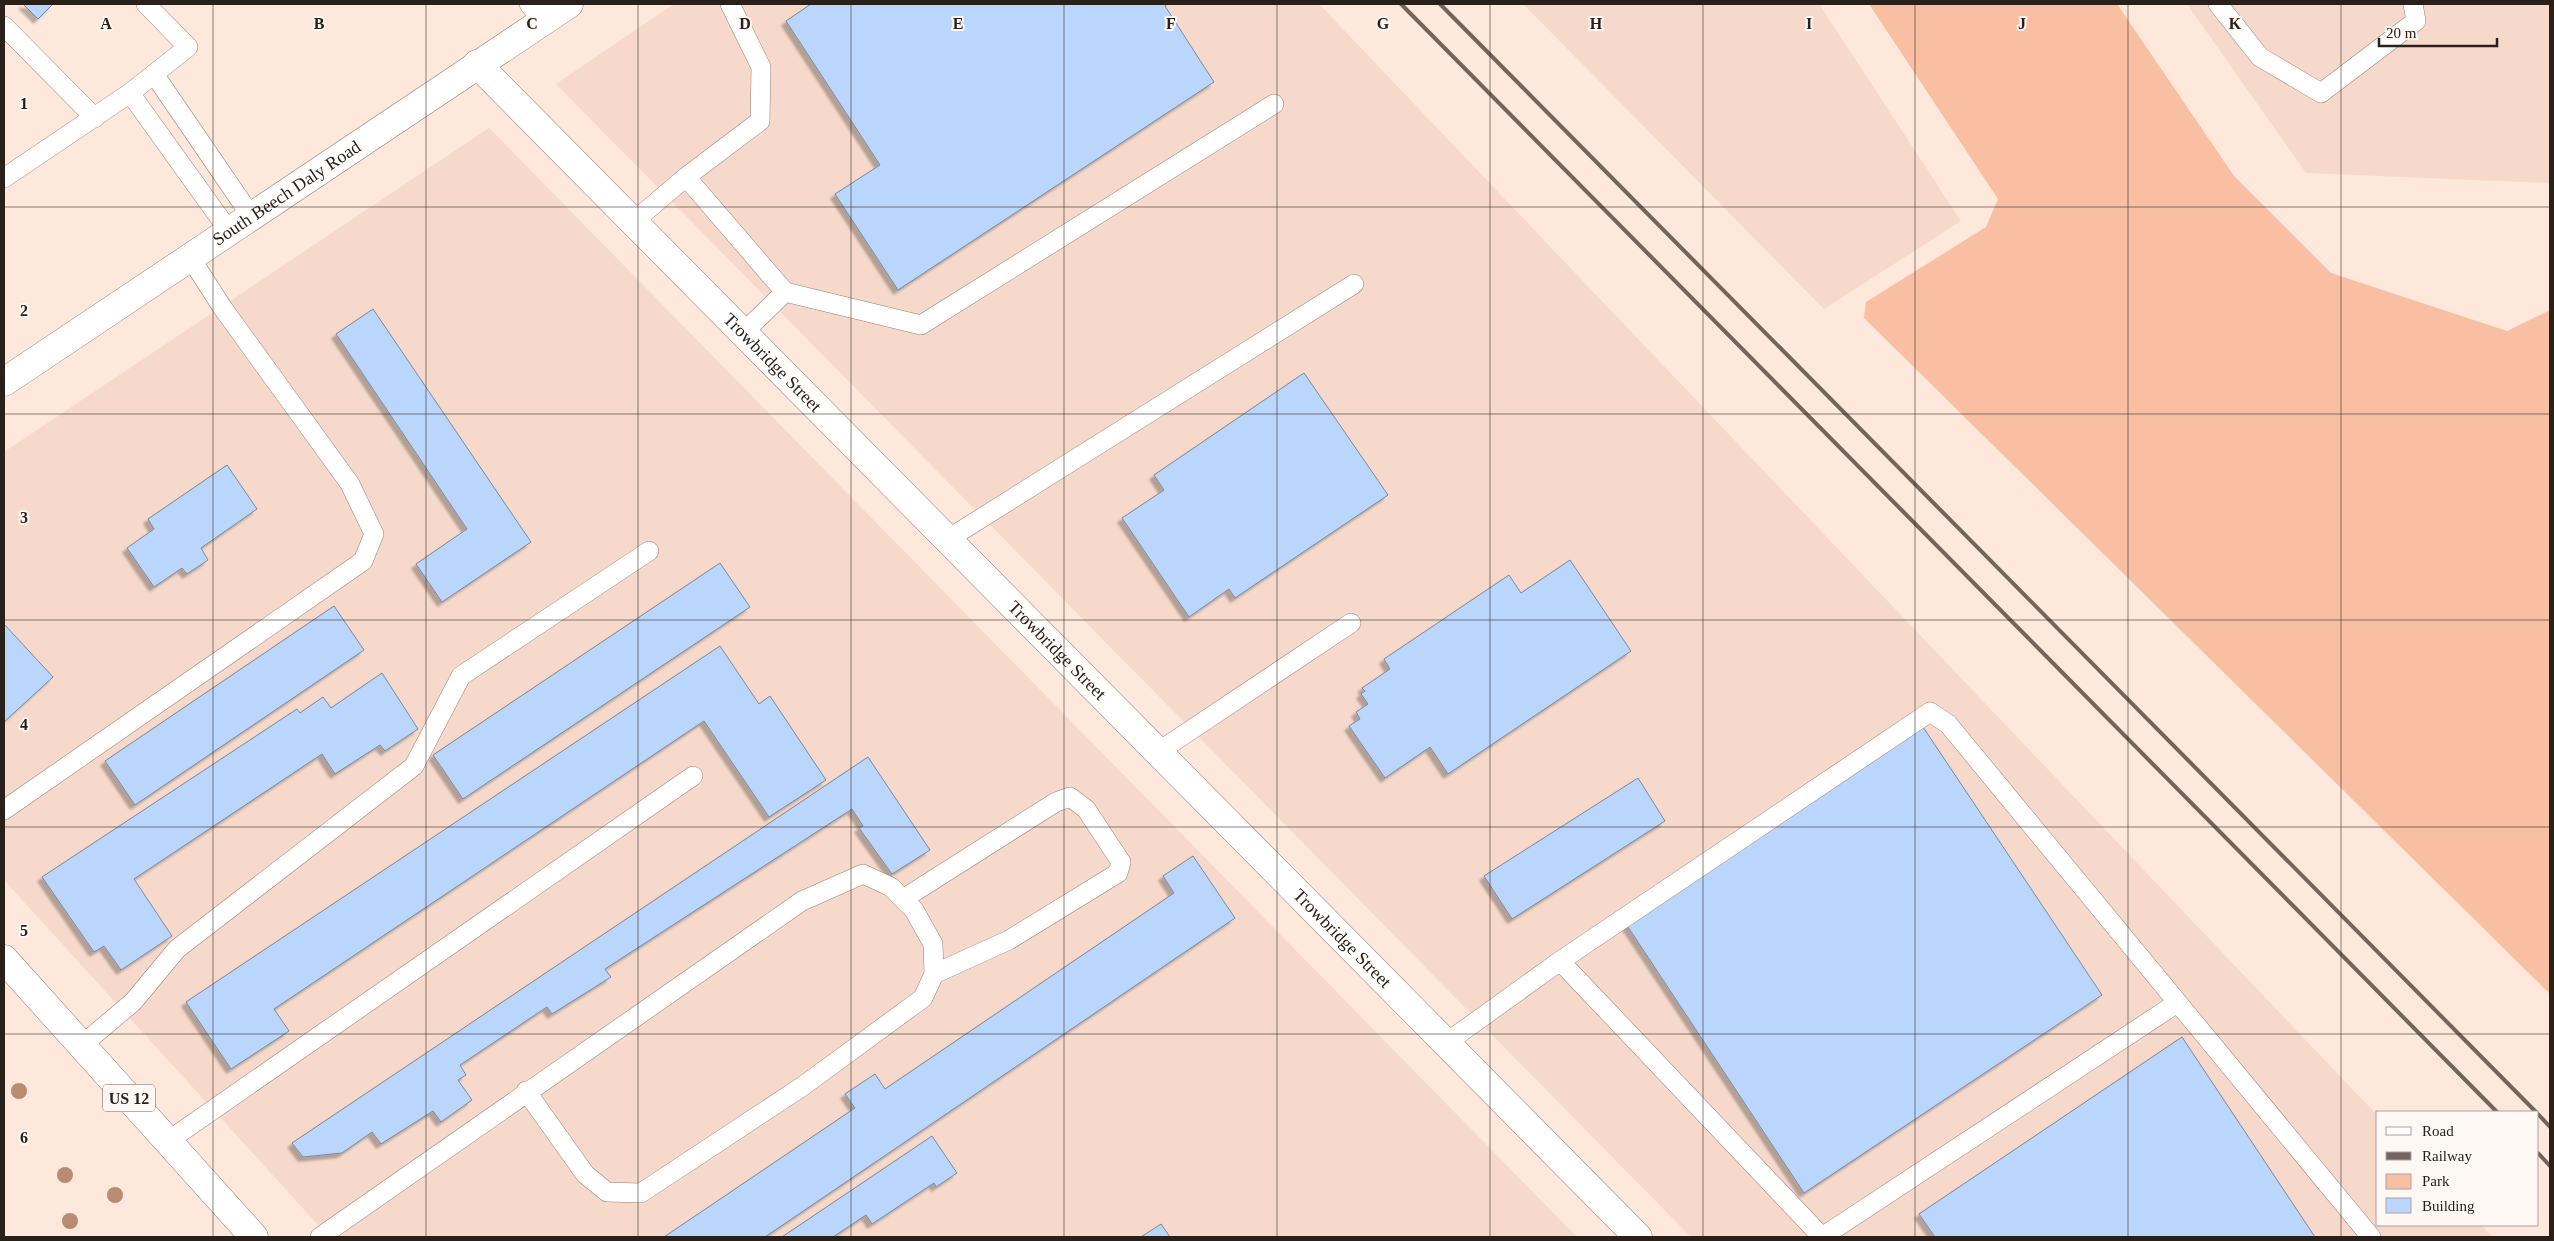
<svg xmlns="http://www.w3.org/2000/svg" width="2554" height="1241" font-family="Georgia,serif">
	<style>
		.built { fill: #f6d9cb }
		.green { fill: #f9bfa2 }
		.building { fill: #bbd6fc; stroke: #78889d; filter: url(#shadow) }
		.lines { fill: none; stroke-linecap: round; stroke-linejoin: round }
		.lane-casing { stroke: #9a8174; stroke-width: 20 }
		.street-casing { stroke: #9a8174; stroke-width: 29 }
		.secondary-casing { stroke: #9a8174; stroke-width: 29 }
		.primary-casing { stroke: #9a8174; stroke-width: 29 }
		.lane { stroke: #fff; stroke-width: 19 }
		.street { stroke: #fff; stroke-width: 28 }
		.secondary { stroke: #fff; stroke-width: 28 }
		.primary { stroke: #fff; stroke-width: 28 }
		.rail { stroke: #73645c; stroke-width: 4 }
		.tree { fill: #b98b70 }
		.grid { fill: none; stroke: #2a201a; stroke-width: 1; stroke-opacity: 0.55 }
		.labels { text-anchor: middle; stroke-width: 4; stroke-linejoin: round; paint-order: stroke }
		.shield { fill: #fef8f5; stroke: #6a615c; stroke-width: 1 }
		.shield-label { font-size: 16px; font-weight: bold; fill: #2a201a }
		.street-label { font-size: 18px; fill: #2a201a; stroke: #fef8f5 }
		.grid-label { font-size: 16px; text-anchor: middle; font-weight: bold; fill: #2a201a; stroke: #fef8f5; stroke-width: 4; stroke-linejoin: round; paint-order: stroke }
	</style>
	<defs>
		<filter id="shadow"><feDropShadow dx="-4.5" dy="4.5" stdDeviation="1" flood-color="#0004"/></filter>
	</defs>
	<rect width="100%" height="100%" fill="#fee7db"/>
	<path class="built" d="M674 4H1319L2378 1116V1225H2481L2493 1237H1691L556 84Z
		M1523 4H1819L1961 221 1824 309Z
		M2187 4H2550V183L2306 173Z
		M489 128 1577 1237H329L4 880V452Z"/>
	<path class="green" d="M1869 4H2117L2234 176 2331 273 2507 331 2550 310V994L1864 318 1866 302 1986 227 1998 199Z"/>
	<path class="building" d="M23 4H53L38 19Z
		M811 4H1168L1165 6 1214 82 898 290 835 194 880 165 786 21Z
		M373 309 531 542 442 602 416 564 467 529 336 334Z
		M1304 373 1388 495 1235 598 1229 589 1189 617 1122 518 1164 490 1154 475Z
		M227 465 257 509 201 548 208 560 187 574 182 568 154 587 127 548 154 529 148 519Z
		M1570 560 1631 651 1448 774 1430 747 1385 778 1349 726 1360 719 1356 712 1368 704 1361 694 1365 691 1362 688 1390 669 1384 659 1509 575 1521 593Z
		M720 563 750 607 463 799 433 755Z
		M334 606 364 650 135 805 105 761Z
		M4 624 53 677 4 722Z
		M720 646 759 704 770 696 826 780 769 817 704 721 274 1009 289 1031 231 1069 186 1002Z
		M382 673 418 729 385 751 380 745 335 774 322 754 134 879 172 936 121 970 104 946 94 952 42 877 297 709 300 713 323 697 331 708Z
		M1923 727 2102 995 1804 1193 1626 924Z
		M868 757 930 850 892 874 859 828 863 826 852 809 605 969 611 977 552 1014 547 1007 460 1065 466 1075 458 1080 472 1100 441 1122 433 1111 381 1144 372 1132 342 1153 303 1157 292 1143Z
		M1638 778 1665 821 1512 919 1484 876Z
		M1193 856 1235 918 765 1237H664L855 1108 845 1094 875 1074 885 1089 1174 893 1163 876Z
		M2182 1037 2315 1237H1935L1919 1214Z
		M932 1136 957 1173 936 1187 934 1183 872 1224 866 1215 833 1237H782Z
		M1161 1224 1170 1237H1141Z"/>
	<g class="lines">
		<g class="lane-casing">
			<path id="lane" d="M529 4 543 21
				M2218 4 2260 57 2321 93 2416 21 2413 4
				M4 26 95 118
				M154 74 251 216
				M130 93 229 231
				M686 177 785 292 743 333
				M4 178 130 93 188 47 146 4
				M633 222 686 177 760 121 761 67 730 4
				M785 292 921 325 1274 104
				M948 539 1354 284
				M1158 752 1351 623
				M4 810 363 561 374 534 350 484 222 307 190 257
				M903 899 1056 802 1070 797 1086 809 1121 862 1118 873 1009 940 934 974
				M1560 961 1930 712 1948 724 2371 1237
				M1446 1043 1560 961 1822 1237
				M82 1045 133 1002 177 949 414 766 461 676 649 551
				M168 1141 693 776
				M320 1237 802 901 863 874 891 887 914 910 933 944 934 974 923 998 803 1086 641 1193 607 1192 585 1174 526 1091
				M1822 1237 2177 1003"/>
		</g>
		<g class="street-casing">
			<g id="street">
				<path id="s1" d="M477 64 1638 1237"/>
			</g>
		</g>
		<g class="secondary-casing">
			<g id="secondary">
				<path id="s2" d="M4 382 569 4"/>
			</g>
		</g>
		<g class="primary-casing">
			<path id="primary" d="M4 959 254 1237"/>
		</g>
		<use href="#lane" class="lane"/>
		<use href="#street" class="street"/>
		<use href="#secondary" class="secondary"/>
		<use href="#primary" class="primary"/>
		<path class="rail" d="M1401 4 2497 1112
			M1440 4 2536 1112
			M2538 1114 2550 1127
			M2538 1153 2550 1166"/>
	</g>
	<g class="tree">
		<circle cx="19" cy="1091" r="8"/>
		<circle cx="65" cy="1175" r="8"/>
		<circle cx="115" cy="1195" r="8"/>
		<circle cx="70" cy="1221" r="8"/>
	</g>
	<path class="grid" d="M213 4V1237M426 4V1237M638 4V1237M851 4V1237M1064 4V1237M1277 4V1237M1490 4V1237M1703 4V1237M1915 4V1237M2128 4V1237M2341 4V1237M4 207H2550M4 414H2550M4 620H2550M4 827H2550M4 1034H2550"/>
	<g class="labels">
		<rect class="shield" x="103" y="1084.5" width="52" height="27" rx="4"/>
		<g class="shield-label">
			<text x="129" y="1104">US 12</text>
		</g>
		<g class="street-label">
			<text dy="6" stroke="none"><textPath href="#s2" startOffset="340">South Beech Daly Road</textPath></text>
			<text dy="6" stroke="none"><textPath href="#s1" startOffset="420">Trowbridge Street</textPath></text>
			<text dy="6" stroke="none"><textPath href="#s1" startOffset="825">Trowbridge Street</textPath></text>
			<text dy="6" stroke="none"><textPath href="#s1" startOffset="1230">Trowbridge Street</textPath></text>
		</g>
	</g>
	<g class="grid-label">
		<text x="106" y="29">A</text>
		<text x="319" y="29">B</text>
		<text x="532" y="29">C</text>
		<text x="745" y="29">D</text>
		<text x="958" y="29">E</text>
		<text x="1171" y="29">F</text>
		<text x="1383" y="29">G</text>
		<text x="1596" y="29">H</text>
		<text x="1809" y="29">I</text>
		<text x="2022" y="29">J</text>
		<text x="2235" y="29">K</text>
		<text x="24" y="109">1</text>
		<text x="24" y="316">2</text>
		<text x="24" y="523">3</text>
		<text x="24" y="730">4</text>
		<text x="24" y="936">5</text>
		<text x="24" y="1143">6</text>
	</g>
	<rect width="2554" height="1241" fill="none" stroke="#2a201a" stroke-width="10"/>
	<rect x="2376" y="1111" width="162" height="115" fill="#fef8f5" stroke="#a9a29d"/>
	<rect x="2386" y="1127" width="25" height="8" fill="#ffffff" stroke="#a9a29d"/>
	<text x="2422" y="1136" font-size="15" fill="#2a201a">Road</text>
	<rect x="2386" y="1152" width="25" height="8" fill="#73645c" stroke="#a9a29d"/>
	<text x="2422" y="1161" font-size="15" fill="#2a201a">Railway</text>
	<rect x="2386" y="1174" width="25" height="15" fill="#f9bfa2" stroke="#a9a29d"/>
	<text x="2422" y="1186" font-size="15" fill="#2a201a">Park</text>
	<rect x="2386" y="1198" width="25" height="15" fill="#bbd6fc" stroke="#a9a29d"/>
	<text x="2422" y="1211" font-size="15" fill="#2a201a">Building</text>
	<path d="M2379 38v8h118v-8" fill="none" stroke="#2a201a" stroke-width="2.5"/>
	<text x="2386" y="38" font-size="15" fill="#2a201a" stroke="#fef8f5" stroke-width="4" paint-order="stroke">20 m</text>
</svg>
